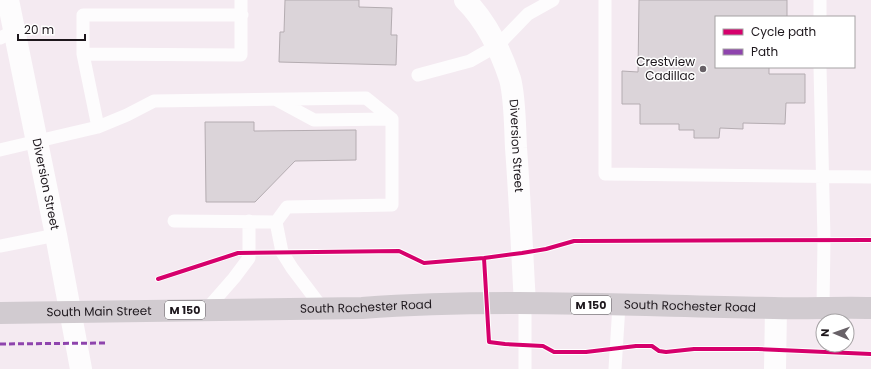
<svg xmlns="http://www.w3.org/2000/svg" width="871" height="369" font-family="Poppins,sans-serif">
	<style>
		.building { fill: #dbd4d9; stroke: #b4acb1 }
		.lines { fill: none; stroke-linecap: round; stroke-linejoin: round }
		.lane { stroke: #fdfcfd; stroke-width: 13 }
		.street { stroke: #fdfcfd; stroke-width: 22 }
		.secondary { stroke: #fdfcfd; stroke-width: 22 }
		.primary { stroke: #d1cbd0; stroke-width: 22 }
		.quiet { stroke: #8e44ad; stroke-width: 3; stroke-dasharray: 6 3; stroke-linecap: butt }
		.cycleway-casing { stroke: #fff; stroke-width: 6 }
		.cycleway { stroke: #d6006c; stroke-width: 4 }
		.poi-dot { fill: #686167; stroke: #fff; stroke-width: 1.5 }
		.labels { text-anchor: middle; stroke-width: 3; stroke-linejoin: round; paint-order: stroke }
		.shield { fill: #fff; stroke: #615d60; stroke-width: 1 }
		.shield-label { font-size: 11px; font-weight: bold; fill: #1d171c }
		.poi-label { font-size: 12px; fill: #1d171c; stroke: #fff; text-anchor: end }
		.street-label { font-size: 12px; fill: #1d171c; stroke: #fff }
	</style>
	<rect width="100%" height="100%" fill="#f4eaf1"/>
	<path class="building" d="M285 0H359V7L392 8 391 35H397L396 65 279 62 280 32H284Z
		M639 0H787V17H716V67H769V74H805V103H786L785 124 743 123V129L720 128 719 138H694V130H679V124H640V104H622V71L638 72Z
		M205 122H254V131L356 130V160L295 161 255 202H206Z"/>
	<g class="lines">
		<path class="lane" d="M241 0V55L83 54V15H242
			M605 0V174L871 177
			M820 17V0
			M0 38 15 31
			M820 67 824 240 823 307
			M418 75 470 61 498 45 528 14 553 0
			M277 100 314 120 392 119
			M98 127 127 115 154 101 366 98 392 119
			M0 150 98 127 83 54
			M174 221 276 222
			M0 246 56 235
			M323 309 292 268 282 252 276 222 287 207 392 205V119
			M206 310 234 278 249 258V221
			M525 369V304
			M615 369 619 305"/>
		<path class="street" d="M775 369 776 308"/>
		<g class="secondary">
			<path id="s1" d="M8 0 56 235 81 369"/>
			<path id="s2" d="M465 0C487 22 500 49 510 79 515 97 515 128 516 148 520 200 522 252 525 304"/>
		</g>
		<path class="primary" id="s3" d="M0 313 362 308C499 298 637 306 774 308 806 309 839 307 871 308"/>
		<path class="quiet" d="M0 344 108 343"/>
		<g class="cycleway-casing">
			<path id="cycleway" d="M484 258 489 342 505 344 543 346 554 352H586L636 346H652L659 351 666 352 694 349H758L871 354
				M158 279 238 253 399 251 424 263 484 258 522 253 546 249 574 241 871 240"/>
		</g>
		<use href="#cycleway" class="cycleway"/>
	</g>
	<circle class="poi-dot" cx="703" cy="69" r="4"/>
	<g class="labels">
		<g class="shield">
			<rect x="571" y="296" width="40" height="18" rx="3"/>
			<rect x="165" y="301" width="40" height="18" rx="3"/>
		</g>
		<g class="shield-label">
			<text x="591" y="309">M 150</text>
			<text x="185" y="314">M 150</text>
		</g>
		<g class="poi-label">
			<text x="695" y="66">Crestview<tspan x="695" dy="14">Cadillac</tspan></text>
		</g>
		<g class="street-label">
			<text dy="4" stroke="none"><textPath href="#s2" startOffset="159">Diversion Street</textPath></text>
			<text dy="4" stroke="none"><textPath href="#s1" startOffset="188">Diversion Street</textPath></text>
			<text dy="4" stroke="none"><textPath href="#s3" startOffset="366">South Rochester Road</textPath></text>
			<text dy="4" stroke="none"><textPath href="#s3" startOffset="690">South Rochester Road</textPath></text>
			<text dy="4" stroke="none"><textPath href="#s3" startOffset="99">South Main Street</textPath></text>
		</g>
	</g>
	<rect x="715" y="16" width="140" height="52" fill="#ffffff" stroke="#a5a2a4"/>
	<rect x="723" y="29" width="20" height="6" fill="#d6006c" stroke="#a5a2a4"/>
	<text x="751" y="36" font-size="12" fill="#1d171c">Cycle path</text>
	<rect x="723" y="49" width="20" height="6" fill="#8e44ad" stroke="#a5a2a4"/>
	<text x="751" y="56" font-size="12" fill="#1d171c">Path</text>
	<g transform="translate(835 333) rotate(272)"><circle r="19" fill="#ffffff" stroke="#a5a2a4"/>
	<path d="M0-3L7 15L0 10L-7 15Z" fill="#686167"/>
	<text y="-6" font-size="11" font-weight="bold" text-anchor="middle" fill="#1d171c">N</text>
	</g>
	<path d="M18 34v6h67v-6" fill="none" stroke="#1d171c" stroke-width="2"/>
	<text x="24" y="34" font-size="12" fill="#1d171c" stroke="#ffffff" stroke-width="3" paint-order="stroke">20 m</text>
</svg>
